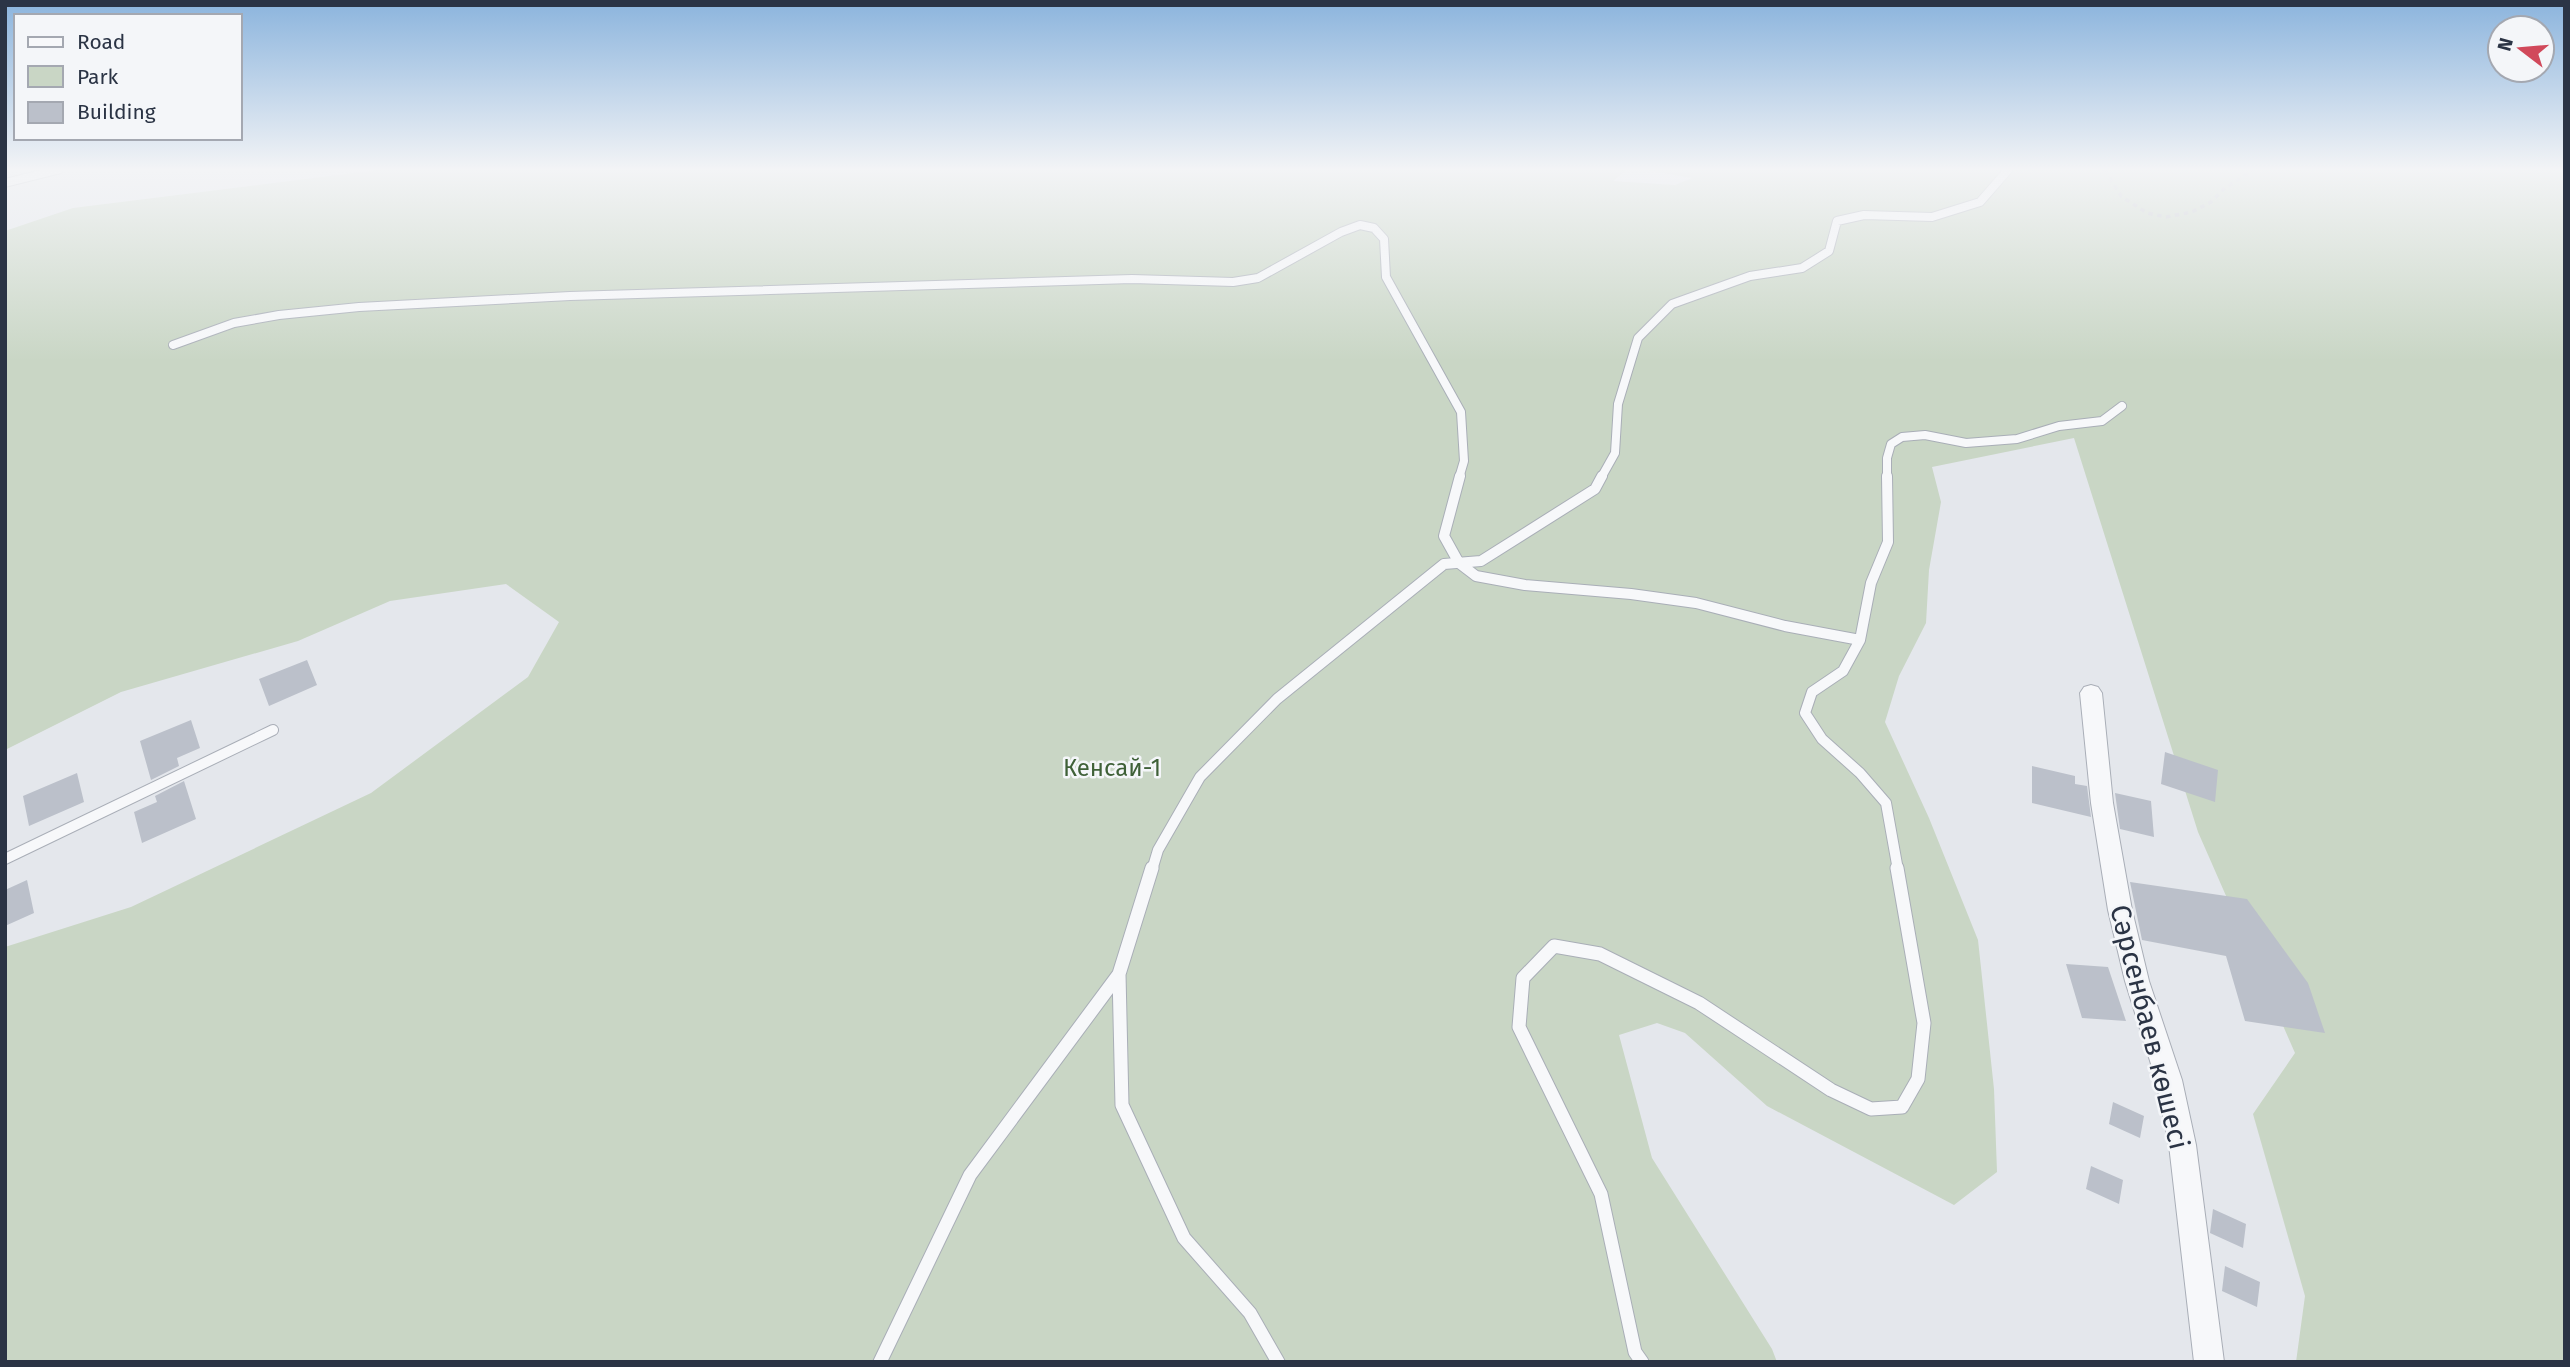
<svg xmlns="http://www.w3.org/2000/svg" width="2570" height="1367" font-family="'Fira Sans',sans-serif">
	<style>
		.green { fill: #c9d6c5 }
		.building { fill: #bbc0ca }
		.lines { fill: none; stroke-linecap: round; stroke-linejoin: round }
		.service-far2-casing { stroke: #a9aeb7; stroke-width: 10 }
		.service-far1-casing { stroke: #a9aeb7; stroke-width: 12 }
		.service-casing { stroke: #a9aeb7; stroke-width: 15 }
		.minor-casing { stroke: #a9aeb7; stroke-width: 2 }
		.path { stroke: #c2c5cb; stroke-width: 3.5; stroke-dasharray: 4.5 4.5; stroke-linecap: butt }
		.service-far2 { stroke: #f7f8fa; stroke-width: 8 }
		.service-far1 { stroke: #f7f8fa; stroke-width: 10 }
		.service { stroke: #f7f8fa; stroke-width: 13 }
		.minor { fill: #f7f8fa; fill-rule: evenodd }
		.labels { text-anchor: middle; stroke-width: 5; stroke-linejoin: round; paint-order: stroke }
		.park-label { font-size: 24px; fill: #3f6138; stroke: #f4f6f9 }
		.near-street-label { font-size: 28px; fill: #2b3445; stroke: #f4f6f9 }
	</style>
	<rect width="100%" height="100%" fill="#e4e7ec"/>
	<path class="green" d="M377 170H1627L1613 181 1675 185 1692 178 1646 170H2565V1362H2296L2305 1296 2253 1114 2295 1053 2198 832 2074 438 1932 467 1941 502 1929 570 1926 623 1899 676 1885 722 1929 818 1978 940 1994 1089 1997 1172 1954 1205 1767 1106 1685 1033 1657 1023 1619 1035 1652 1158 1772 1349 1777 1362H5V947L131 907 371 793 528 677 559 622 506 584 390 601 298 641 121 692 5 750V231L73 208Z"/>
	<path class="building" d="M307 660 317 685 269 706 259 679Z
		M191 720 200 748 177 758 179 766 151 780 140 741Z
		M2165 752 2218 770 2215 802 2161 784Z
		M2032 766 2075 776V784L2087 786 2091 817 2032 803Z
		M77 773 84 802 29 826 23 796Z
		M184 781 196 819 142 843 134 812 157 802 155 796Z
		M2115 793 2151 801 2154 837 2120 829Z
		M27 880 34 913 5 926V890Z
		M2130 882 2247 899 2308 983 2325 1033 2245 1021 2226 956 2142 940Z
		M2066 964 2108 967 2126 1021 2082 1018Z
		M2113 1102 2144 1116 2140 1138 2109 1124Z
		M2091 1166 2123 1180 2119 1204 2086 1189Z
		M2213 1209 2246 1224 2243 1248 2210 1233Z
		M2225 1266 2260 1282 2257 1307 2222 1291Z"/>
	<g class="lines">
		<g class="service-far2-casing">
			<path id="service-far2" d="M173 345 234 323 279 315 359 307 570 296 1132 279 1233 282 1258 278 1341 232 1360 225 1374 228 1384 239 1386 277 1461 412 1464 461 1459 478
				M1601 478 1615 453 1618 404 1638 338 1672 304 1750 276 1802 268 1829 251 1837 221 1864 215 1932 217 1980 202 2008 170
				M1887 478V458L1891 444 1902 437 1925 435 1966 443 2017 439 2059 426 2102 421 2122 406"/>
		</g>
		<g class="service-far1-casing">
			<path id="service-far1" d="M1460 476 1444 536 1459 563 1476 576 1525 585 1631 594 1696 603 1785 626 1860 640
				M1887 476 1888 542 1871 583 1860 640 1843 671 1812 692 1805 713 1822 739 1860 773 1886 803 1898 870
				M5 859 273 730
				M1152 870 1158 850 1200 777 1277 699 1444 564 1481 561 1595 489 1602 476"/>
		</g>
		<g class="service-casing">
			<path id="service" d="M1152 868 1119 974 1122 1105 1184 1238 1250 1313 1278 1362
				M880 1362 970 1175 1119 974
				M1642 1362 1635 1352 1601 1194 1519 1027 1523 978 1554 946 1600 954 1699 1003 1831 1090 1871 1109 1902 1107 1918 1079 1924 1023 1897 868"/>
		</g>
		<g class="minor-casing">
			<path id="minor" d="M41 170H63L61 173 5 187V179Z
				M2091 685 2098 687 2102 693 2113 803 2132 910 2149 981 2182 1080 2196 1145 2224 1362H2194L2169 1145 2156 1080 2125 981 2108 910 2091 803 2080 693 2084 687Z"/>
		</g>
		<path class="path" d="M2105 170 2121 196 2147 213 2166 217 2192 212 2211 202 2225 188 2253 170"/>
		<use href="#service-far2" class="service-far2"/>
		<use href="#service-far1" class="service-far1"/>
		<use href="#service" class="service"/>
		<use href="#minor" class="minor"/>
	</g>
	<linearGradient id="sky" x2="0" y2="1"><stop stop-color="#8bb4dd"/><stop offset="0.47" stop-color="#f3f4f6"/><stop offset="1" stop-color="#f3f4f6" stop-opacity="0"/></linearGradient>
	<rect width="2570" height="361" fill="url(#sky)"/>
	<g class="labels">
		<g class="park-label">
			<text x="1112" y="776">Кенсай-1</text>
		</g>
		<g class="near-street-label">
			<text transform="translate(2150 1027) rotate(76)" y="10">Сәрсенбаев көшесі</text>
		</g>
	</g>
	<rect width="2570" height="1367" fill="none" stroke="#2b3445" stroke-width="14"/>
	<rect x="14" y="14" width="228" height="126" fill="#f4f6f9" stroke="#a4a8b1" stroke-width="2"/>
	<rect x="28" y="37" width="35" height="10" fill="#f7f8fa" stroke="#a4a8b1" stroke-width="2"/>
	<text x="77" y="49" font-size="21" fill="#2b3445">Road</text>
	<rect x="28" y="66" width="35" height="21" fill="#c9d6c5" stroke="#a4a8b1" stroke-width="2"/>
	<text x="77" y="84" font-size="21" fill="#2b3445">Park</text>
	<rect x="28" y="102" width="35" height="21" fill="#bbc0ca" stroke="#a4a8b1" stroke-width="2"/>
	<text x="77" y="119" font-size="21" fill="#2b3445">Building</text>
	<g transform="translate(2521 49) rotate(286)"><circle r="33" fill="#f4f6f9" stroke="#a4a8b1" stroke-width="2"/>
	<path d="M0-5L12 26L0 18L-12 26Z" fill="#d1495b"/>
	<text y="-10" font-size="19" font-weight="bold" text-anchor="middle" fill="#2b3445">N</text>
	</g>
</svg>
